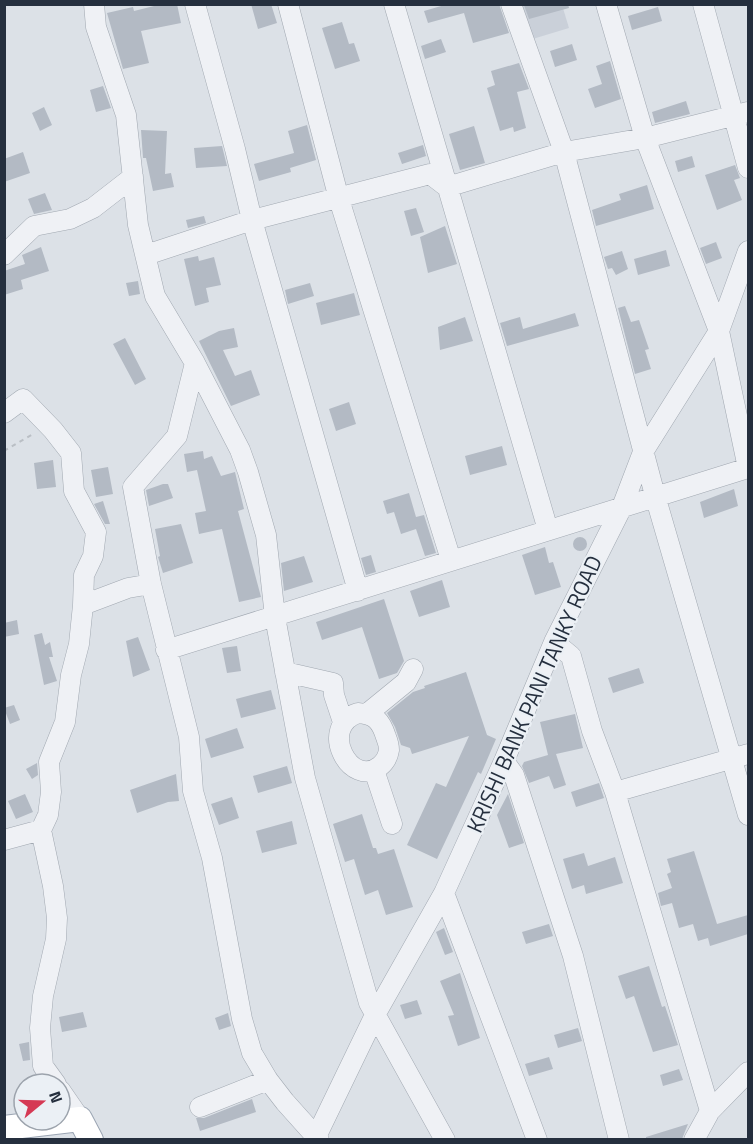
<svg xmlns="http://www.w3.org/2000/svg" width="753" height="1144" font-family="'Titillium Web',sans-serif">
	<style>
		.built { fill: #cad0d9 }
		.building { fill: #b3bac4 }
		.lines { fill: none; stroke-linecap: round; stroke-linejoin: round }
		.minor-casing { stroke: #a1a8b1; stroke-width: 21 }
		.major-casing { stroke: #9ba5b3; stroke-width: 26 }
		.path { stroke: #babfc5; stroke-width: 2; stroke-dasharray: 4.5 4.5; stroke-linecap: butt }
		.minor { stroke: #eff1f5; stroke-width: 20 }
		.major { stroke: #fff; stroke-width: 24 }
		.labels { text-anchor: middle; stroke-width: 4.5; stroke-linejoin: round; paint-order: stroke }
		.street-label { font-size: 22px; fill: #252f3e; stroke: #ebf0f5 }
	</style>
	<rect width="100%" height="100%" fill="#dce1e7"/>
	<path class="built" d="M515 5H562L569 28 526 41Z"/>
	<path class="building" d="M162 4H177L181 23 141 31 149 63 123 69 107 13 133 7 134 11Z
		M251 4H271L277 23 258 29Z
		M448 4H499L509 33 473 43 464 13 428 23 424 11Z
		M527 4H568L569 8 529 19 524 5Z
		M658 7 662 21 632 30 628 16Z
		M342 22 349 44 354 43 360 61 335 69 322 28Z
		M441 39 446 52 425 59 421 46Z
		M572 44 577 60 555 67 550 51Z
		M610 61 621 99 595 108 588 89 602 84 596 66Z
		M519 63 529 89 517 92 526 128 514 132 513 127 500 131 487 88 495 85 491 71Z
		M103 86 111 108 96 112 90 90Z
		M686 101 690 114 655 123 652 112Z
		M44 107 52 125 40 131 32 113Z
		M307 125 316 160 290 168 291 172 259 181 254 164 294 153 288 131Z
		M474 126 485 163 460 170 449 134Z
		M141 130 167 131 165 174 171 173 174 187 153 191 146 158H143Z
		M423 145 426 156 402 164 398 153Z
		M222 146 227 166 196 168 194 148Z
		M23 152 30 173 4 182V159Z
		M692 156 695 167 678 172 675 161Z
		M735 165 740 178 734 180 742 200 717 210 705 175Z
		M647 185 654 209 596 226 592 210 621 200 619 194Z
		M45 193 52 210 34 214 28 199Z
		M416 208 424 232 411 236 404 211Z
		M204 216 206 223 188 228 186 220Z
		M445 226 457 264 428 273 420 237Z
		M716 242 722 258 706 264 700 248Z
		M41 247 49 271 21 280 23 289 4 295V271L25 264 22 255Z
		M666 250 670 266 638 275 634 259Z
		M622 251 628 269 616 275 612 268 608 269 604 257Z
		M198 256 199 261 214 257 221 285 206 288 209 302 195 306 184 259Z
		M138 281 140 294 129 296 126 283Z
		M310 283 314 296 288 304 285 290Z
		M354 293 360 315 321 325 316 303Z
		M625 306 631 322 639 320 649 349 645 350 651 369 635 374 618 308Z
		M575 313 579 326 507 346 500 323 520 317 523 329Z
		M465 317 473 341 440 350 438 327Z
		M234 328 238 347 223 350 235 376 251 370 260 395 231 406 199 341 219 331Z
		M125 338 146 379 135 385 113 344Z
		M349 402 356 424 336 431 329 409Z
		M502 446 507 465 470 475 465 456Z
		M203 451 204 459 212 456 221 476 235 472 244 509 238 511 261 597 239 602 222 529 199 534 195 513 206 511 197 470 187 472 184 454Z
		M53 460 56 487 37 489 34 463Z
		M108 467 113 494 96 497 91 470Z
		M163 484H168L173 498 149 506 146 490Z
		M734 489 738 506 704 518 700 502Z
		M409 493 416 517 424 515 436 553 425 556 416 529 401 534 394 512 387 514 383 501Z
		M103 501 110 524H105L94 504Z
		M181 524 193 563 163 573 158 557 160 556 155 529Z
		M573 544a7 7 0 1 1 14 0a7 7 0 1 1-14 0Z
		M545 547 549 563 553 562 561 587 535 595 522 555Z
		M371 555 376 572 366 575 361 558Z
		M304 556 313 582 284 591 281 563Z
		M442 580 450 607 419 617 410 591Z
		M384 599 404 661 397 673 379 679 362 627 322 640 316 622Z
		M17 620 19 634 4 637V623Z
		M42 633 45 645 50 642 53 657H49L57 681 44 685 34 635Z
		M138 637 150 670 133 677 126 641Z
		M237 646 241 671 227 673 222 648Z
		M639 668 644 683 613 693 608 678Z
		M466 672 487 735 496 739 481 774 478 772 437 859 407 845 436 783 446 787 469 736 412 754 410 748 401 745 395 727 387 713 413 692 425 688 424 686Z
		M271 690 276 709 241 718 236 699Z
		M14 705 20 720 10 724 4 708Z
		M575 714 583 748 556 754 566 785 554 789 549 776 529 783 522 766 524 762 548 755 540 722Z
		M237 728 244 748 211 758 205 739Z
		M37 763 38 775 32 779 26 769Z
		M287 766 292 783 258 793 253 776Z
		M176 774 179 801 168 802 137 813 130 790Z
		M599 783 604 798 576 807 571 792Z
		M25 794 33 812 16 819 8 801Z
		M508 794 524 843 509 848 497 815Z
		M232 797 239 818 219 825 211 804Z
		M362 814 373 848H376L378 854 394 849 413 907 386 915 378 890 365 895 354 859 345 862 333 824Z
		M292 821 297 844 262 853 256 831Z
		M694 851 717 924 748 915V934L710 946 708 938 698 941 693 924 679 928 672 903 661 906 658 893 672 888 667 874 671 872 667 859Z
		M584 853 588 866 615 857 623 883 586 894 584 885 572 889 563 859Z
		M549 924 553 936 526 944 522 932Z
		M444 928 453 952 445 955 436 932Z
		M649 966 662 1007 665 1006 678 1045 653 1052 634 996 626 999 618 976Z
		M460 973 480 1038 458 1046 448 1016 454 1015 440 981Z
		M417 1000 422 1014 405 1019 400 1005Z
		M83 1012 87 1027 62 1032 59 1017Z
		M228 1013 231 1026 219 1030 215 1018Z
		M578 1028 582 1041 558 1048 554 1035Z
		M29 1042 30 1060 23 1061 19 1044Z
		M549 1057 553 1069 529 1076 525 1064Z
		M679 1069 683 1080 663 1086 660 1075Z
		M252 1099 256 1112 200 1131 196 1118H204Z
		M688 1124 682 1139 646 1140V1137Z"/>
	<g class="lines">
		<g class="minor-casing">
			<path id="minor" d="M94 4 96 27 126 115 138 225 155 296 195 363 240 450 248 472 266 535 275 617 305 778 369 1003 445 1140
				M195 4 235 149 252 220 358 591
				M288 4 339 199 451 560
				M394 4 548 530
				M511 4 564 152 656 499 748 815
				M606 4 645 138 719 331 748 468
				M703 4 748 168
				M4 255 34 226 70 219 93 208 133 177
				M146 255 252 220 430 174 447 187 564 152 645 138 748 112
				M195 363 177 436 133 487 151 584 189 737 193 791 212 858 242 1019 252 1053 268 1080 285 1102 319 1140
				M4 413 23 399 53 430 71 453 74 491 96 532 93 556 84 575 83 605
				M554 642 571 656 592 731 615 792 710 1111
				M166 650 748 468
				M285 672 333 683 334 695 343 722
				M358 713C375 714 381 721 386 737 388 742 389 745 389 750 388 757 385 762 380 766 351 790 317 727 358 713Z
				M368 713 406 682 413 669
				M504 761 514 775 573 956 619 1140
				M374 770 392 824
				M615 792 748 754
				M4 840 41 830
				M444 893 537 1140
				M56 1084 43 1066 40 1028 43 996 56 939 57 918 53 886 41 830 48 815 51 792 49 762 65 722 71 675 79 644 83 605 128 588 151 584
				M60 1090 80 1119
				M200 1107 268 1080
				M316 1137 375 1015 444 893 504 761 554 642 622 507 643 452 719 331 748 251
				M694 1140 710 1111 748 1072"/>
		</g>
		<g class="major-casing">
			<path id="major" d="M4 1128 80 1119 91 1140"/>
		</g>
		<path class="path" d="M4 98H5
			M4 451 33 434"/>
		<use href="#minor" class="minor"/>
		<use href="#major" class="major"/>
	</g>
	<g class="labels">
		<g class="street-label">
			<text transform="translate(534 694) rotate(-66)" y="8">KRISHI BANK PANI TANKY ROAD</text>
		</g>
	</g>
	<rect width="753" height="1144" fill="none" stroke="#252f3e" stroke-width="12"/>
	<g transform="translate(42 1102) rotate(71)"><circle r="28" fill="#ebf0f5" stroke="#9ca3ac" stroke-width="1.5"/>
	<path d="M0-4.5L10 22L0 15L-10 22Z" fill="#d53954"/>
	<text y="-9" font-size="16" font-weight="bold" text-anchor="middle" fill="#252f3e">N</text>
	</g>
</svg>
